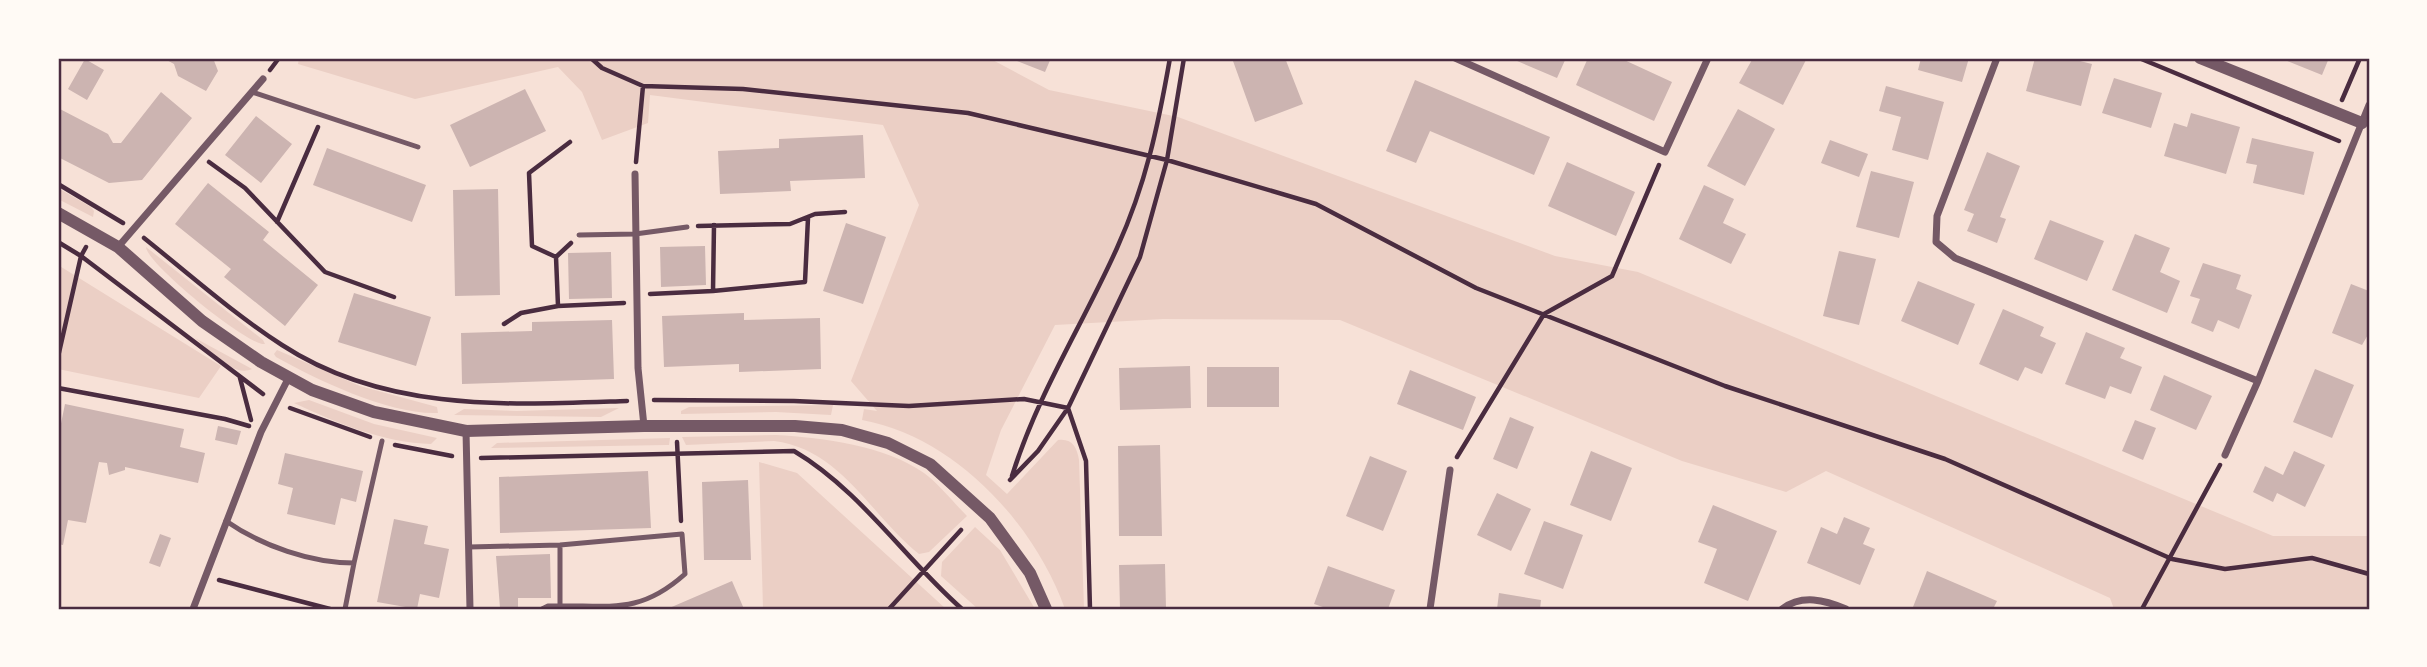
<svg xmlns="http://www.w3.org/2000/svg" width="2427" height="667" font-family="Georgia,serif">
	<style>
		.green { fill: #ebcfc5 }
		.building { fill: #ccb4b1 }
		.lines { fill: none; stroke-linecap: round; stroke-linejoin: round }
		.path { stroke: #4a2c40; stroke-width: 4.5 }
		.service { stroke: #755966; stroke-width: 5 }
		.minor { stroke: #755966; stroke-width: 7 }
		.tertiary { stroke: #755966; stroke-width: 12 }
		.neatline { fill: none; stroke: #4a2c40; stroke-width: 2.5 }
	</style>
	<rect width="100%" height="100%" fill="#f7e1d7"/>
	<path class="green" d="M299 58H989L1049 90 1178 117 1555 256 1638 272 2273 536H2369V609H2114L2110 598 1826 471 1786 492 1682 461 1340 320 1163 319 1055 325 1001 430 986 475 1007 494 1058 440C1072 438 1077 447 1079 460L1084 609H1065C1034 523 955 437 862 420L864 409 877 411 851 381 919 205 883 125 650 95 648 123 602 140 582 92 558 67 415 99 298 64Z
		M58 188 91 207 94 211 93 217 58 199Z
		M146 247 263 340 265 344C249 347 146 263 146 247Z
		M58 265 221 366 199 398 58 369Z
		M195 338 252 369C233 378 209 349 195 338Z
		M277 350 360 386 437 407 438 413C390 415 317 380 276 357L274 354Z
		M309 400 374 424 437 438 431 444C384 443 337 423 294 403Z
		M833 405 831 415 776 412 681 414V411L689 407Z
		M619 408 601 417 454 415 464 409 517 411Z
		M776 435C824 438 884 445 924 473 940 485 953 502 967 516L929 552 919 554C871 516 841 449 774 441L686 445 682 437Z
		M670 438 669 445H666L491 448 497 443Z
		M759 462 797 473 946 609H763Z
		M975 527 1000 550 1035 609H978L941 576 942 562Z"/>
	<path class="building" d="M163 58H213L218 71 206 91 178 76 174 64Z
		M1018 58H1051L1045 72 1017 61Z
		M1242 58H1285L1303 104 1255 122 1233 61Z
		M1510 58H1566L1557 78Z
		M1588 58H1620L1672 82 1654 121 1576 85Z
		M1753 58H1807L1783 105 1739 83Z
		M1921 58H1969L1962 82 1918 70Z
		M2035 58H2068L2092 64 2081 106 2026 91Z
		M2280 58H2329L2322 75Z
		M85 59 104 70 87 100 68 89Z
		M2114 78 2162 93 2151 128 2102 113Z
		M1415 80 1550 137 1534 175 1430 131 1416 163 1386 151Z
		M1886 86 1944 102 1928 160 1892 150 1901 117 1879 111Z
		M525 89 546 131 470 167 450 125Z
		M161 92 192 118 142 180 109 183 58 157V108L108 134 113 143H121Z
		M1738 109 1775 129 1745 186 1707 166Z
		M2191 113 2240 127 2226 174 2164 156 2174 123 2187 127Z
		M256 116 292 144 261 183 225 155Z
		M863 135 865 178 790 181 791 191 720 194 718 151 779 148V139Z
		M2252 138 2314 152 2304 195 2253 183 2257 165 2246 163Z
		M1830 140 1868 154 1859 177 1821 163Z
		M327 148 426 185 412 222 313 185Z
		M1987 152 2020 166 2000 217 2006 219 1997 243 1967 231 1974 214 1964 210Z
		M1567 162 1635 192 1616 236 1548 206Z
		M1871 171 1914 182 1899 238 1856 227Z
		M208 183 269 232 263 240 318 285 285 326 224 277 231 269 175 224Z
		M1704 185 1734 199 1723 223 1746 234 1731 264 1679 239Z
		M498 189 500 295 455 296 453 190Z
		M2050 220 2104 241 2087 281 2034 259Z
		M846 223 886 237 863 304 823 291Z
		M2135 234 2170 248 2160 272 2180 281 2167 313 2112 290Z
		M705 246 706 285 661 287 660 247Z
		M1839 251 1876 259 1859 325 1823 316Z
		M611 252 612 298 569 299 568 253Z
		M2203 263 2241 275 2236 289 2252 295 2239 329 2218 320 2213 332 2191 323 2200 299 2190 296Z
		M1918 281 1975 304 1958 345 1901 321Z
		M2351 284 2369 291V333L2362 345 2332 333Z
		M354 293 431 317 416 366 338 342Z
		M2003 309 2044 327 2040 336 2056 343 2042 374 2025 367 2018 381 1979 364Z
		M744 313V320L820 318 821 369 739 372V364L664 367 662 316Z
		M612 320 614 379 462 384 461 333 532 331V322Z
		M2086 332 2125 348 2120 358 2142 367 2131 394 2110 386 2105 399 2065 384Z
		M1190 366 1191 408 1120 410 1119 368Z
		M1207 367H1279V407H1207Z
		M2315 369 2354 385 2332 438 2293 422Z
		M1410 370 1476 397 1463 430 1397 404Z
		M2164 375 2212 396 2196 430 2150 410Z
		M65 404 184 429 180 447 205 453 198 483 125 467V470L109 475 107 463 99 462 86 523 68 520 63 545 58 544V438Z
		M1510 417 1534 427 1517 469 1493 459Z
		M2135 420 2156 428 2143 460 2122 451Z
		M218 426 241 431 237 445 215 440Z
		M1160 445 1162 536H1119L1118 446Z
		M1591 451 1632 468 1611 521 1570 505Z
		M2294 451 2325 465 2305 507 2277 493 2273 502 2253 492 2265 466 2283 475Z
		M285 453 363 471 356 502 341 498 335 525 287 514 293 488 278 484Z
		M1370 456 1407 471 1383 531 1346 516Z
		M648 471 651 528 500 533 499 477Z
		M748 480 751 560H704L702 482Z
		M1497 493 1531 509 1511 551 1477 535Z
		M1713 505 1777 531 1748 601 1704 583 1717 549 1698 542Z
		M1844 517 1870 528 1863 544 1875 549 1860 585 1807 563 1821 527 1837 534Z
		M394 519 428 526 424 544 449 549 439 598 420 594 417 609 377 602Z
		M1544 521 1583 535 1563 589 1524 574Z
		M160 534 171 538 160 567 149 563Z
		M550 554 551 598H518V608H500L496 556Z
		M1165 564 1166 609H1120L1119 565Z
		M1328 566 1395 590 1388 609H1329L1314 604Z
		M1927 571 1997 601 1993 609 1913 607Z
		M732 581 744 609H667Z
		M1499 593 1541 600 1540 609H1497Z"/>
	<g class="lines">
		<path class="path" d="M591 58 602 68 643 86 743 89 968 113 1167 160 1316 204 1476 288 1725 386 1945 459 2172 559 2225 569 2312 558 2369 574
			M2139 58 2339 141
			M270 70 279 58
			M2342 100 2360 58
			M209 162 245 188 325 272 394 297
			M636 162 643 86
			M58 184 123 223
			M277 222 318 127
			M698 226 790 224 815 214 845 212
			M144 238C189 274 234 314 282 345 386 413 510 405 627 401
			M58 242 81 256 263 394
			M571 243 556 257 558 306 624 303
			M556 257 532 246 529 173 570 142
			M713 291 805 282 808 218
			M650 294 713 291 714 225
			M504 324 521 313 558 306
			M58 357 81 256 86 247
			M240 378 251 420
			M58 388 225 419 249 426
			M654 400 794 401 909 406 1024 399 1068 408 1086 461 1090 609
			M290 408 370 437
			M677 442 681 521
			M395 445 452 456
			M1457 457 1544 314 1612 276 1659 165
			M481 458 794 451C860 490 905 559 962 609
			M1012 476C1038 393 1082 326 1117 248 1146 184 1158 126 1170 58
			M1010 480 1038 451 1068 408 1140 257 1167 160 1184 58
			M219 580 330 609
			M889 609 961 530
			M2142 609 2220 465"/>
		<path class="service" d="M252 92 418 147
			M579 235 635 234 687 227
			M226 521C262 546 311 563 354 563L345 609
			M560 545V605
			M469 547 560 545 682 534 685 574C637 617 607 604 548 606L542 609
			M354 563 382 441"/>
		<path class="minor" d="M1455 58 1665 152 1708 58
			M1997 58 1937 216 1936 242 1955 258 2258 381
			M635 174 638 368 644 426
			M118 247 263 79
			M466 431 470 609
			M2225 455 2258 381 2369 105
			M193 609 261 432 289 377
			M1430 609 1450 470
			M1782 609C1802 594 1825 600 1846 609"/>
		<path class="tertiary" d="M2200 58 2362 123
			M58 213 118 247 202 321 261 362 312 390 374 412 466 431 644 426H795L842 430 888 443 930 464 990 518 1030 573 1046 609"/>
	</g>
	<rect width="2427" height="667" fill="none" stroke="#fffaf5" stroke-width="119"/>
	<rect x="60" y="60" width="2308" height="548" class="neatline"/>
</svg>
